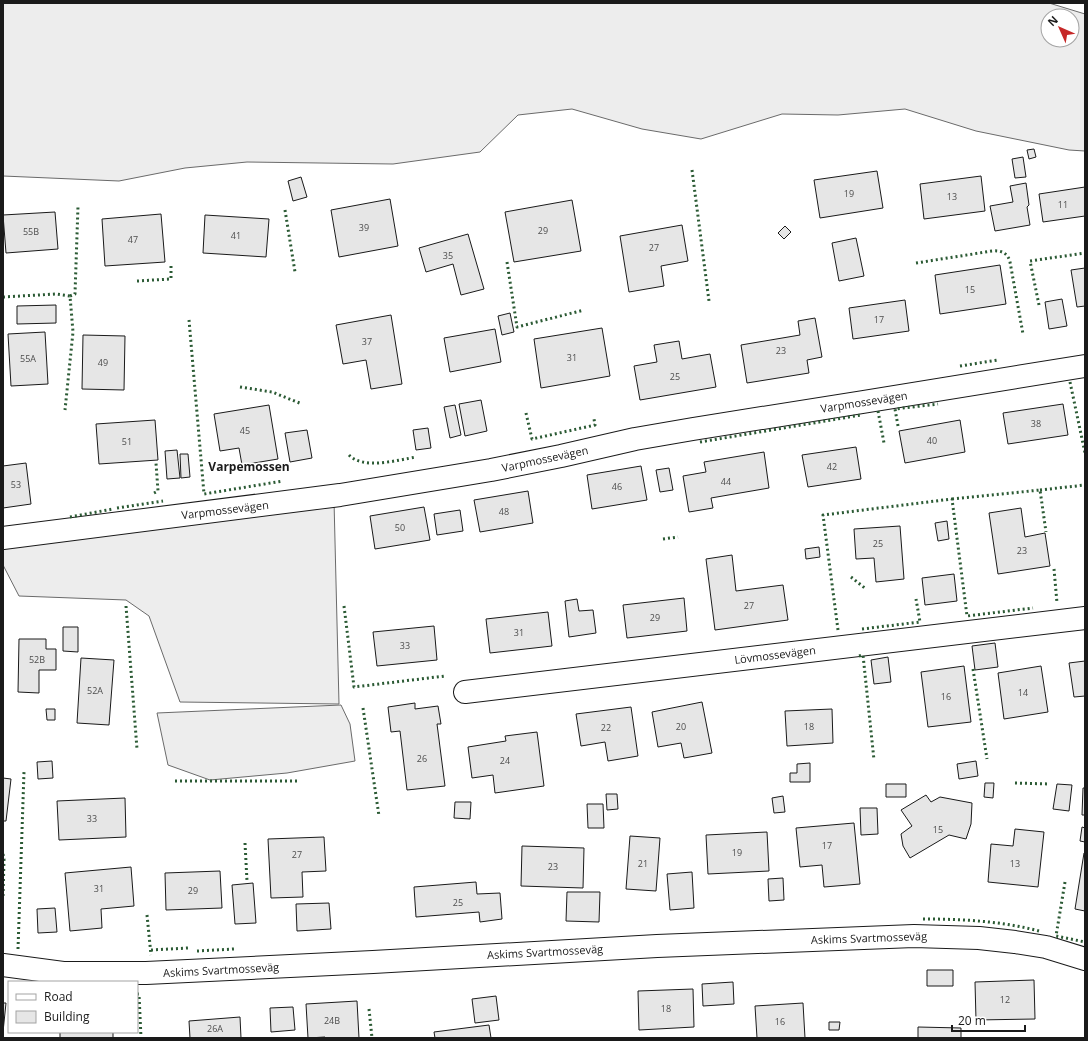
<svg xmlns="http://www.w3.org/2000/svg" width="1088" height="1041" font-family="'Open Sans',sans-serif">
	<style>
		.built { fill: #ededed; stroke: #6a6a6a; fill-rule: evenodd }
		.building { fill: #e6e6e6; stroke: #1a1a1a }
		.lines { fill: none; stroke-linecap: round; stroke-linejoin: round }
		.street-casing { stroke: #1a1a1a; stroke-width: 24 }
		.street { stroke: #fff; stroke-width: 22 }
		.hedge { stroke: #2b5a34; stroke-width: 3; stroke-dasharray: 2 3; stroke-linecap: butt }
		.labels { text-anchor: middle; stroke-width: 3; stroke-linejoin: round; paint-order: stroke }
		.number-label { font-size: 9px; fill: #4d4d4d }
		.street-label { font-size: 11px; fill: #1a1a1a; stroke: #fff }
		.neighbourhood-label { font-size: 12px; font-weight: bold; fill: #1a1a1a; stroke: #fff }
	</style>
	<rect width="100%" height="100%" fill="#fff"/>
	<path class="built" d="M3 3H1049L1085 14V151L1069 150 976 131 905 109 838 115 782 114 701 139 642 129 572 109 518 115 480 152 393 164 247 162 185 168 119 181 3 176ZM1048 16H1072V40H1048Z
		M334 500 339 704 180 702 149 616 126 600 19 596 3 565V543Z
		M341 705 350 724 355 761 287 773 210 780 168 765 157 713Z"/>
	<path class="building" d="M1034 149 1036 157 1029 159 1027 150Z
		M1023 157 1026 177 1015 178 1012 159Z
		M877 171 883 208 820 218 814 180Z
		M981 176 985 211 924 219 920 184Z
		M301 177 307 197 293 201 288 181Z
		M1026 183 1029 205 1027 207 1030 225 995 231 990 206 1013 202 1010 186Z
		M1085 187V216L1043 222 1039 194Z
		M390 199 398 246 339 257 331 210Z
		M572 200 581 251 514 262 505 212Z
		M55 212 58 249 6 253 3 215Z
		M161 214 165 262 105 266 102 219Z
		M205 215 269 219 266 257 203 253Z
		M682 225 688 261 661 266 664 286 629 292 620 236Z
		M785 226 791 232 784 239 778 233Z
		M468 234 484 289 461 295 453 264 426 272 419 248Z
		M856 238 864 276 839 281 832 243Z
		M1000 265 1006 304 940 314 935 275Z
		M1085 268V306L1077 307 1071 270Z
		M1062 299 1067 326 1049 329 1045 302Z
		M905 300 909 331 853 339 849 308Z
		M56 305V323L17 324V306Z
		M510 313 514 332 502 335 498 316Z
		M391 315 402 384 371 389 366 360 343 364 336 325Z
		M815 318 822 357 807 360 809 373 747 383 741 345 800 335 798 321Z
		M602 328 610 376 541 388 534 339Z
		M495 329 501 362 450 372 444 338Z
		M45 332 48 384 11 386 8 334Z
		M83 335 125 336 124 390 82 389Z
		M679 341 682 359 710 354 716 387 640 400 634 366 657 362 654 345Z
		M481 400 487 431 465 436 459 404Z
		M1063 404 1068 435 1008 444 1003 413Z
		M269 405 278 459 242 465 239 448 220 451 214 414Z
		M455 405 461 435 450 438 444 407Z
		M155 420 158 460 99 464 96 424Z
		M960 420 965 452 905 463 899 431Z
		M428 428 431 448 416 450 413 430Z
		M307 430 312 458 290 462 285 433Z
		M856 447 861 479 808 487 802 455Z
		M177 450 180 478 167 479 165 451Z
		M764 452 769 488 711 498 713 508 689 512 683 476 706 472 704 462Z
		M180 454H188L190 477 181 478Z
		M26 463 31 504 3 508V466Z
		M641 466 647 500 592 509 587 475Z
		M669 468 673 490 660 492 656 470Z
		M528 491 533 523 480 532 474 500Z
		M424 507 430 540 375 549 370 516Z
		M1021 508 1025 537 1045 533 1050 566 998 574 989 513Z
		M460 510 463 531 437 535 434 514Z
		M947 521 949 539 938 541 935 523Z
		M900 526 904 579 876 582 874 558 856 559 854 529Z
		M819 547 820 557 806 559 805 549Z
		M732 555 736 591 783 585 788 620 715 630 706 559Z
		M954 574 957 601 925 605 922 578Z
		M684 598 687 631 627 638 623 605Z
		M577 599 579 611 593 610 596 633 569 637 565 601Z
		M548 612 552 646 490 653 486 619Z
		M434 626 437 660 377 666 373 632Z
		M63 627H78V652L63 651Z
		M19 639H46V649H56V670H39V693L18 692Z
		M995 643 998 667 975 670 972 646Z
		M888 657 891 682 874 684 871 660Z
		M81 658 114 660 109 725 77 723Z
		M1085 661V696L1074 697 1069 663Z
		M964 666 971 722 928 727 921 672Z
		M1041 666 1048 712 1004 719 998 673Z
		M702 702 712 753 684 758 681 743 658 747 652 712Z
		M415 703V709L438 706 441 724H437L445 786 407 790 400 731 391 732 388 707Z
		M631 707 638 756 608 761 605 742 581 746 576 714Z
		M46 709H55V720H47Z
		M832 709 833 743 787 746 785 711Z
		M537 732 544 786 495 793 493 775 472 778 468 747 506 741 505 736Z
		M52 761 53 778 38 779 37 762Z
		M976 761 978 776 959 779 957 764Z
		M810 763V782H790V773H797V764Z
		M3 778 11 779 6 821H3Z
		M985 783H994L993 798 984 797Z
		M886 784H906V797H886Z
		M1057 784 1072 785 1069 811 1053 809Z
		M1083 788H1085V815H1082Z
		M606 794H617L618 809 607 810Z
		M926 795 931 802 940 797 972 803 971 824 966 839 949 835 910 858 903 846 901 834 912 826 901 810Z
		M783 796 785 812 774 813 772 798Z
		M125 798 126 837 59 840 57 801Z
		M455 802H471L470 819 454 818Z
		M587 804H603L604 828H588Z
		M860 808H877L878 834 861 835Z
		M854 823 860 884 824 887 822 865 800 867 796 828Z
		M1082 827 1085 828V842L1080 841Z
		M1015 829 1044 832 1038 887 988 882 991 844 1013 846Z
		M767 832 769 871 708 874 706 835Z
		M630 836 660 838 656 891 626 889Z
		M324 837 326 871 302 872 303 897 271 898 268 839Z
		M522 846 584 848 583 888 521 886Z
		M1084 853H1085V911L1075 909Z
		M131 867 134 906 101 909 102 928 70 931 65 873Z
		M220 871 222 908 166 910 165 873Z
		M692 872 694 908 670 910 667 874Z
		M783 878 784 900 769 901 768 879Z
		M476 882 477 894 500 893 502 919 480 922 479 912 416 917 414 887Z
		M253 883 256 923 235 924 232 885Z
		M567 892H600L599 922 566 921Z
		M329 903 331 929 297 931 296 904Z
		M55 908 57 932 38 933 37 909Z
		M927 970H953V986H927Z
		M1034 980 1035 1019 976 1020 975 982Z
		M733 982 734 1004 703 1006 702 984Z
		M693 989 694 1027 639 1030 638 991Z
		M496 996 499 1020 475 1023 472 999Z
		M357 1001 359 1038H325V1037L308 1038 306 1004Z
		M3 1003H6L3 1032Z
		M803 1003 805 1038H757L755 1006Z
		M293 1007 295 1030 271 1032 270 1008Z
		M240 1017 241 1038H190L189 1021Z
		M829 1022H840L839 1030H829Z
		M489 1025 491 1038H435L434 1032Z
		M918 1027 961 1028V1038H918Z
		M60 1032H113V1038H60Z"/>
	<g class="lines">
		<g class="street-casing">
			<path id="street" d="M3 538 340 495 491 470 561 456 635 439 693 429 863 402 1085 366
				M465 692 1085 618
				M3 965 63 973H146L373 962 657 946 914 936 979 938 1015 942 1046 947 1085 959"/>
		</g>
		<use href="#street" class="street"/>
		<path class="hedge" d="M692 170 709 301
			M285 210 295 272
			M507 262 517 327 584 310
			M916 263 992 251C1001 250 1008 253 1010 262L1023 334
			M137 281 171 279V265
			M70 296 75 294 78 206
			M3 297 56 294 70 296 73 332 65 410
			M1039 305 1030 261 1085 253
			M189 320 204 494 283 481
			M960 366 998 360
			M1070 382 1085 453
			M240 387 272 392 302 404
			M878 411 884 443
			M526 413 532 439 595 425 594 419
			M898 426 895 409 938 404
			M700 442 861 415
			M349 455C363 470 398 460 416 457
			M1040 490 1085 485
			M154 493 158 491 156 463
			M952 499 1040 490 1046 532
			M117 508 163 501
			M70 517 113 509
			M663 539 678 537
			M1054 569 1057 603
			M851 577 866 589
			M126 606 137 749
			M344 606 354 687 445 676
			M862 629 920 622 916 599
			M838 630 823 515 952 499 967 616 1033 608
			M859 656 863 655 874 760
			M973 669 987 759
			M363 708 379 816
			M175 781H300
			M1015 783 1050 784
			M245 843 247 881
			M3 854 4 859 3 897
			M1065 882 1056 936 1085 942
			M147 915 151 955
			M923 919C962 919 1001 921 1039 931
			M18 949 24 772
			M151 950 188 948
			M197 951 234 949
			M137 994H139L141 1038
			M369 1009 372 1038"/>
	</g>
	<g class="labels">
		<g class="number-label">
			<text x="849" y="197">19</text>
			<text x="952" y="200">13</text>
			<text x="1063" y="208">11</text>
			<text x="364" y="231">39</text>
			<text x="543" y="234">29</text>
			<text x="31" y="235">55B</text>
			<text x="236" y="239">41</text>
			<text x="133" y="243">47</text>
			<text x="654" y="251">27</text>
			<text x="448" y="259">35</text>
			<text x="970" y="293">15</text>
			<text x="879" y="323">17</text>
			<text x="367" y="345">37</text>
			<text x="781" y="354">23</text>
			<text x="572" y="361">31</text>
			<text x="28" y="362">55A</text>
			<text x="103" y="366">49</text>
			<text x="675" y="380">25</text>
			<text x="1036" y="427">38</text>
			<text x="245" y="434">45</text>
			<text x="932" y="444">40</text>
			<text x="127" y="445">51</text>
			<text x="832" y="470">42</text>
			<text x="726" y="485">44</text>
			<text x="16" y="488">53</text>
			<text x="617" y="490">46</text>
			<text x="504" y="515">48</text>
			<text x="400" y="531">50</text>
			<text x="878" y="547">25</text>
			<text x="1022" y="554">23</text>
			<text x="749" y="609">27</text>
			<text x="655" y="621">29</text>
			<text x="519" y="636">31</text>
			<text x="405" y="649">33</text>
			<text x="37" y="663">52B</text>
			<text x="95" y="694">52A</text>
			<text x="1023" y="696">14</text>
			<text x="946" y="700">16</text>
			<text x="681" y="730">20</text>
			<text x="809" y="730">18</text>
			<text x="606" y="731">22</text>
			<text x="422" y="762">26</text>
			<text x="505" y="764">24</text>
			<text x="92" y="822">33</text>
			<text x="938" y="833">15</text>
			<text x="827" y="849">17</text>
			<text x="737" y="856">19</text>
			<text x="297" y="858">27</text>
			<text x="643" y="867">21</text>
			<text x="1015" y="867">13</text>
			<text x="553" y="870">23</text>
			<text x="99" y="892">31</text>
			<text x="193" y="894">29</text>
			<text x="458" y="906">25</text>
			<text x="1005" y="1003">12</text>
			<text x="666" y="1012">18</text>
			<text x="332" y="1024">24B</text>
			<text x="780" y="1025">16</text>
			<text x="215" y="1032">26A</text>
		</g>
		<g class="street-label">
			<text transform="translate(864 402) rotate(-9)" y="4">Varpmossevägen</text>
			<text transform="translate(545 459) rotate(-12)" y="4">Varpmossevägen</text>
			<text transform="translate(225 510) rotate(-7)" y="4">Varpmossevägen</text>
			<text transform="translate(775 655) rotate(-7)" y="4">Lövmossevägen</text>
			<text transform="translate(869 938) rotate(-2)" y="4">Askims Svartmosseväg</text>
			<text transform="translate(545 952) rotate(-3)" y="4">Askims Svartmosseväg</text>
			<text transform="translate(221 970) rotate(-3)" y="4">Askims Svartmosseväg</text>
		</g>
		<g class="neighbourhood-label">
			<text x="249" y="471">Varpemossen</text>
		</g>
	</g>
	<rect width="1088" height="1041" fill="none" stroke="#1a1a1a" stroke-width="8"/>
	<rect x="8" y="981" width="130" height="52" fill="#ffffff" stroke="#a3a3a3"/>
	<rect x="16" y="994" width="20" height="6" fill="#ffffff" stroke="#a3a3a3"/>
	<text x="44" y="1001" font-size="12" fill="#1a1a1a">Road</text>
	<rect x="16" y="1011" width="20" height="12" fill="#e6e6e6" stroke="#a3a3a3"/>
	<text x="44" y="1021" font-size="12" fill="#1a1a1a">Building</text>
	<g transform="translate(1060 28) rotate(315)"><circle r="19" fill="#ffffff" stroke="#a3a3a3"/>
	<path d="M0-3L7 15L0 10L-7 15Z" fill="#c62828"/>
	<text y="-6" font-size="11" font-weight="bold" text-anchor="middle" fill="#1a1a1a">N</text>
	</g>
	<path d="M952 1025v6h73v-6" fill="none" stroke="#1a1a1a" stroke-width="2"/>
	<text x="958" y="1025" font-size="12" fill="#1a1a1a" stroke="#ffffff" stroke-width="3" paint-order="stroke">20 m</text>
</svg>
